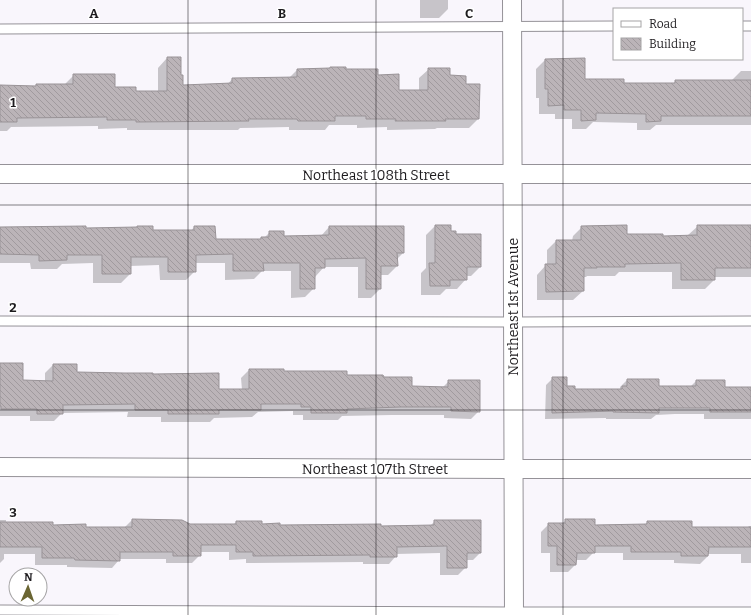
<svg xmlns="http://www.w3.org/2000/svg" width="751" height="615" font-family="Bitter,serif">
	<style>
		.shadow { fill: #0003 }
		.building { fill: url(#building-back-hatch); stroke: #999397 }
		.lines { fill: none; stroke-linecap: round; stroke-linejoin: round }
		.lane-casing { stroke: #959298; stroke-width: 11 }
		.street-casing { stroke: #959298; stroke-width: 20 }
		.lane { stroke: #fff; stroke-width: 9 }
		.street { stroke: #fff; stroke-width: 18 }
		.grid { fill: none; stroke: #1d1b1e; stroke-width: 1; stroke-opacity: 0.55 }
		.labels { text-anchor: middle; stroke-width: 3; stroke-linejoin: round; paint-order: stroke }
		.street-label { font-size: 14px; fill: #1d1b1e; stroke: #fff }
		.grid-label { font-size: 13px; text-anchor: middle; font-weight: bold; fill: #1d1b1e; stroke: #fff; stroke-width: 3; stroke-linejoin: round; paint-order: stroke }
	</style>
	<defs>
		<pattern id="building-back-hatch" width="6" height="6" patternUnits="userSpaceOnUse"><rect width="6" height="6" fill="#bbb4b8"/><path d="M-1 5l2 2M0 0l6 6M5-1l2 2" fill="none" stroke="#a09a9e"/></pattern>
	</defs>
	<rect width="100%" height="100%" fill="#f9f6fc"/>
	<path class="shadow" d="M420 0H448V9L439 18H420Z
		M167 58H180V76L182 86 227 85 232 79 289 78 297 70H345L377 76 398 92 419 91V78L429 69 449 76 464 85 478 119 469 128H437L435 129 387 130V127L357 128V125H329L325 130H289V127L240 128 238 130H127V128L98 129V126L11 127 7 131H0V86L35 87 36 85 65 84 74 75 114 88 135 92H158V68Z
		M545 60 584 80 623 84H673L676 81 732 80 741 71H751V125H656L650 130H637V123L593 122 586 129H572V119H555V114H539V98H536V69Z
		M435 226 455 235 480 267 471 276H466V279L457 289H446L440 295H421V273L426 268V235Z
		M698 226H751V277H714V280L705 289H672V272H619L615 276H587L586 277H583V291L573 300H537V275L546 265H547V250L556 241H572L573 236 582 227 626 235 662 237 688 236V235Z
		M194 227 215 240H259L261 238H264L270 232 283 237 321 236 329 227 403 253 396 260 397 266 388 275H380V289L371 298H358V267H324L315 277H314V288L305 297 291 298V271H262L254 279 225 280V263H195V271L186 280H160L159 265 130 266V274L121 283H93V263L62 264 57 269H31L30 263H0V228L85 229 152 232 191 231Z
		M0 364 22 381 45 382V373L53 365 76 373 218 390H242L241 378 249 370 383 378 411 387 442 388 449 381 479 411 471 419 444 418V415H392L342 416 338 420H303V415H293V411L258 412 252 417 214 418 210 422H161V417H127L128 412 62 413 54 421H30V416H0Z
		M553 378 566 387 574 390H620V387L627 380 658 388 690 387 696 381 724 388H751V419H704V414H675L656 415 651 419H606V418L545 419 546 385Z
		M0 520H6V523L85 528H124L132 520 190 525H233L236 522 279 526 380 527 430 526 435 521 480 553 473 560H466V567L458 575H440V553L396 554V556L389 564H363V562L246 563V559L229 560V552H200V555L192 563H166V559H119V560L112 568 67 567V565H35V554H4V559L0 563Z
		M566 520 594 526 645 525 647 522 691 528H747L749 526H751V563H741V554H708V556L700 564 674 563V560H623V553H593L586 560H575V565L568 572H550V553H541V532L549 524H562Z"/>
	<path class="building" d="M167 57H181V75H183V85L232 83V78L297 77V69L330 68V67H346V69H378V75L399 74V90H428V68H450V75L466 76V84H480L479 119H445L446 121H395L396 119H366V116H335V121H298L297 119H248L249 121 136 122V120H107V117L17 118V122H0V85L36 86V84H73V74H115V87H136V91H167Z
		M585 58V79H624V83H675V80H751V116H661V121L646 122V114L596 113V120L581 121V110H564V105L548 106V89H545V59Z
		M435 225H451V231H456V234H481V267H467V280H450V286H430L429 263H435Z
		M627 225V234H663V236L697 235V225H751V268H715V280H681V263L625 264V267H597V268H584V291L546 292 545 264H556V240H581V226Z
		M86 226V228L137 227V226H153V230H194V226H215L216 239H261V237H269V231H284V236L329 235V226H404V253H397L398 266H381V289H366V258L325 259V268H315V289H300V263H263L264 271H233V254L196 255V272H168V257H131V274H102V255H67V260L39 261V255L0 254V227Z
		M0 363H23V380L53 381V364H77V372L124 373H153V374L219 373V389H249V369H284V371H347V375H383L384 377H412V386L448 387V380H480V412L451 411V407H400L347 409V413H311V407H301V404H261V410H219V414H168V410H135V404L63 405V414H37V409H1V406H0Z
		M552 377H567V386H575V389H622V386H627V379H659V386H696V380H725V387H751V412H710V408H659V413L613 412V411L552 413Z
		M132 519 182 520 190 524H236V521H262V524L280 523V525L381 524V526L434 525V520H481V553H467V568H447V546L397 547V557H370V555L253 556V552H236V545H201V556H173V552H120V561L75 560 74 558H42V547H0V522H53V525L86 524V527H132Z
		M565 519H595V525L647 524V521H692V527H751V547H709L708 556H681V552H631V546H595V553H577L576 565H557V546H548V523H565Z"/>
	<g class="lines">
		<g class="lane-casing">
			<path id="lane" d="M742 26H751
				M0 29 614 26
				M0 321 513 322 751 321
				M0 610 514 612H751"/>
		</g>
		<g class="street-casing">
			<path id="street" d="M512 0 514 615
				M0 174H751
				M0 467 514 469H751"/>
		</g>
		<use href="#lane" class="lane"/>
		<use href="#street" class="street"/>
	</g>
	<path class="grid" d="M188 0V615M376 0V615M563 0V615M0 205H751M0 410H751"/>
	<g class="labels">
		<g class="street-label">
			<text x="376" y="180">Northeast 108th Street</text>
			<text transform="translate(513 307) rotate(-90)" y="5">Northeast 1st Avenue</text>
			<text x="375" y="474">Northeast 107th Street</text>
		</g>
	</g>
	<g class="grid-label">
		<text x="94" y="18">A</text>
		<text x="282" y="18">B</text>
		<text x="469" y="18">C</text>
		<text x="13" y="107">1</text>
		<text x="13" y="312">2</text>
		<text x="13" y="517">3</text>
	</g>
	<rect x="613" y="8" width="130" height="52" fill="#ffffff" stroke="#a5a4a5"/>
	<rect x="621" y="21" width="20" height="6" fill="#ffffff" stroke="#a5a4a5"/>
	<text x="649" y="28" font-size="12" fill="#1d1b1e">Road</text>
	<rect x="621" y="38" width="20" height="12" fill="url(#building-back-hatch)" stroke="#a5a4a5"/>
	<text x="649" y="48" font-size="12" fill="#1d1b1e">Building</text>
	<g transform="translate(28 587) rotate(2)"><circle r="19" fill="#ffffff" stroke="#a5a4a5"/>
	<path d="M0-3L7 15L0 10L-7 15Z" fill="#6a6532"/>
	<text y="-6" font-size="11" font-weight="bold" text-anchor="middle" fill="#1d1b1e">N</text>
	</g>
</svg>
